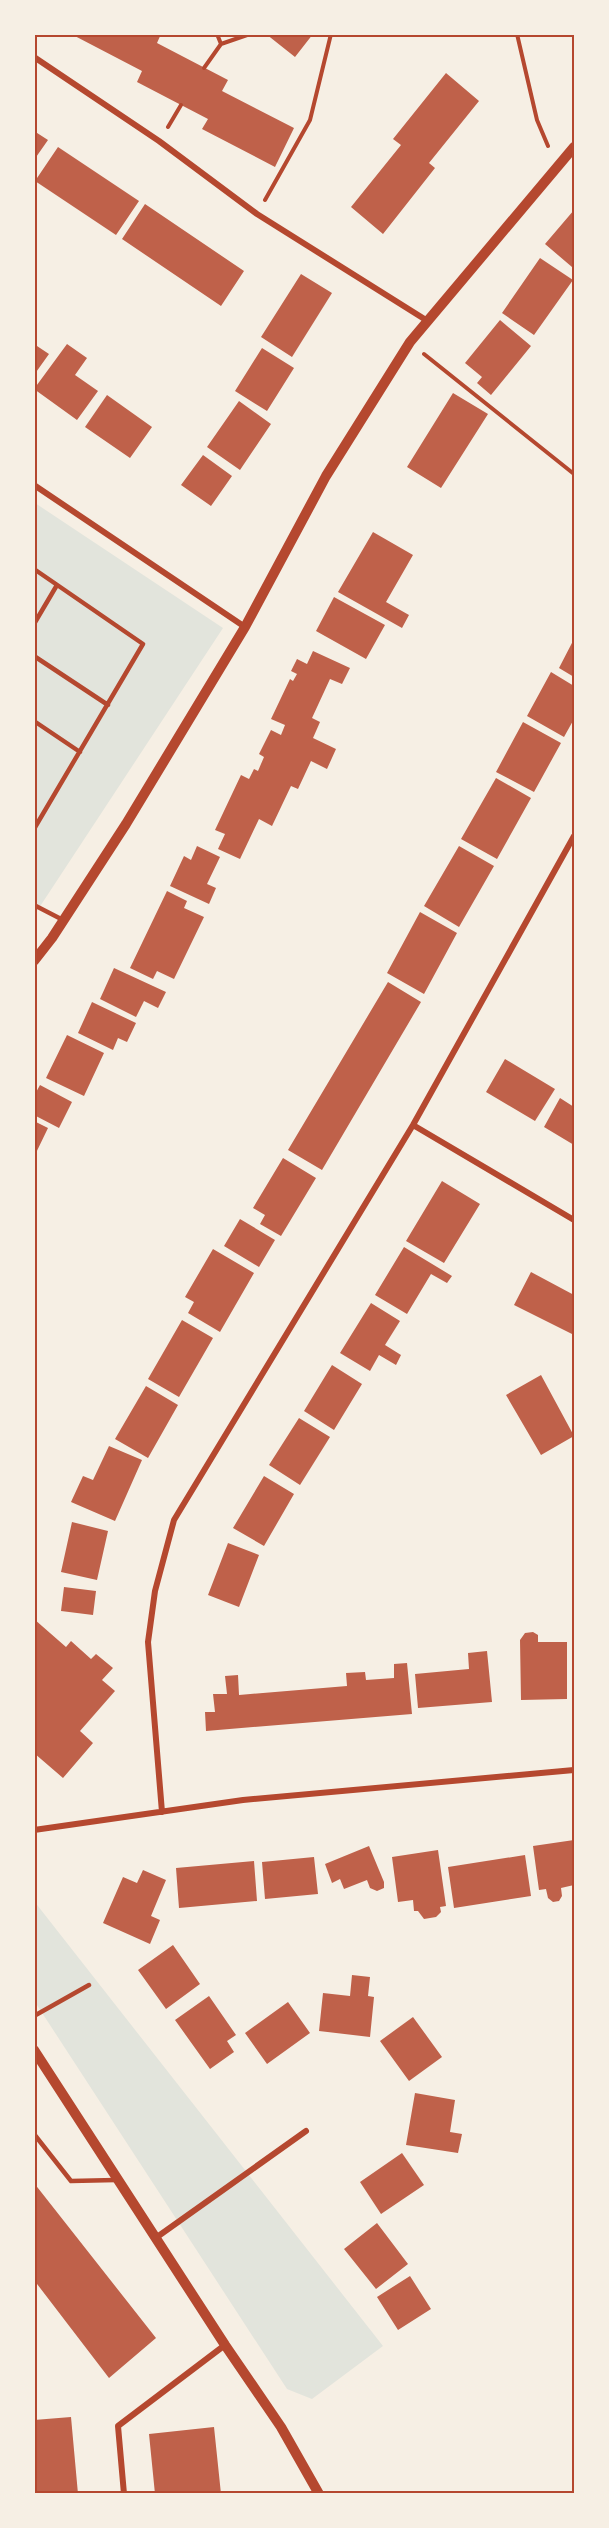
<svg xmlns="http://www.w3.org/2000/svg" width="609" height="2528" font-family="'PT Sans',sans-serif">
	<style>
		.green { fill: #e2e4dc }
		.building { fill: #bf614a }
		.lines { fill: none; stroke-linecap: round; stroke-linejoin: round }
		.path { stroke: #b5482f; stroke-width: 4 }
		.service { stroke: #b5482f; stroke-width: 4.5 }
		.minor { stroke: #b5482f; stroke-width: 6 }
		.tertiary { stroke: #b5482f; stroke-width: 10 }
		.neatline { fill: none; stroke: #b5482f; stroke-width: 2 }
	</style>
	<rect width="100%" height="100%" fill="#f6efe4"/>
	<path class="green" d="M35 503 223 628 35 914Z
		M34 1901 383 2346 312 2399 287 2389 35 2002Z"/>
	<path class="building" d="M71 34H161L157 43 228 80 222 91 294 128 275 167 202 129 208 119 137 82 142 71Z
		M266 34H313L295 57Z
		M446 73 479 101 429 163 435 168 383 234 351 207 401 145 393 139Z
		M34 131 48 140 34 160Z
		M58 147 139 201 116 235 35 181Z
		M145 204 244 271 221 306 122 239Z
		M574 210V264L572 267 545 244Z
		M540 258 573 280 534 335 502 313Z
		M301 274 332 293 292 357 261 337Z
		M500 320 531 346 491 395 477 383 482 377 465 363Z
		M34 344 49 354 34 375Z
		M67 344 87 358 75 375 98 391 77 420 34 389Z
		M262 348 294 368 267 411 235 391Z
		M453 393 488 414 441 488 407 467Z
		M107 395 152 427 130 458 85 427Z
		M239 401 271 424 240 470 207 447Z
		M203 455 232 476 211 506 181 485Z
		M373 532 413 555 386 602 409 615 402 628 338 592Z
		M334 597 385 625 366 659 316 631Z
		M574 639V677L559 668Z
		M313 651 350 668 342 684 330 679 312 718 320 722 313 738 336 749 327 769 311 761 298 789 291 786 272 826 259 819 240 859 218 849 225 834 215 830 241 775 249 779 254 769 258 771 264 757 259 754 271 730 281 735 285 725 271 719 290 679 293 681 297 674 291 671 297 659 307 664Z
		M551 672 574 686V719L564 737 527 716Z
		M523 722 561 743 534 792 496 772Z
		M496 778 531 798 497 859 461 839Z
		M197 846 220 857 207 884 216 888 209 904 170 886 184 856 191 860Z
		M459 846 494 866 459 927 424 906Z
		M167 891 187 901 184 908 204 917 174 979 157 971 153 979 130 968Z
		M420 912 457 933 424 994 387 973Z
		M114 968 166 992 158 1008 144 1001 136 1017 100 999Z
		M388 982 421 1002 322 1170 288 1150Z
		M92 1002 136 1023 127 1042 118 1038 113 1050 78 1033Z
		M67 1035 104 1053 84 1096 46 1078Z
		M505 1059 555 1089 535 1121 486 1092Z
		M40 1085 72 1102 59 1128 34 1115V1096Z
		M560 1098 574 1107V1145L544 1127Z
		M34 1121 48 1128 34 1157Z
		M283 1158 316 1178 281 1236 260 1224 265 1215 253 1208Z
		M442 1181 480 1204 444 1263 406 1241Z
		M240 1219 275 1240 259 1267 224 1246Z
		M404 1247 452 1276 447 1283 431 1274 407 1314 375 1295Z
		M213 1249 254 1273 220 1332 188 1313 194 1302 185 1297Z
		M531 1272 574 1295V1330L572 1334 514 1305Z
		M371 1303 400 1321 385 1345 401 1355 396 1365 379 1355 370 1371 340 1353Z
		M182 1320 213 1338 179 1397 148 1379Z
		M332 1365 362 1384 334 1430 304 1411Z
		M541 1375 574 1436 541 1455 506 1395Z
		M146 1386 178 1405 148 1458 115 1439Z
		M299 1418 330 1437 300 1485 269 1465Z
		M109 1446 142 1460 115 1521 71 1502 83 1476 93 1480Z
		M264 1476 294 1494 264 1546 233 1528Z
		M72 1522 108 1531 97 1580 61 1572Z
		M228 1543 259 1555 239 1607 208 1595Z
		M64 1587 96 1591 93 1615 61 1611Z
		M34 1619 66 1647 71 1641 91 1659 96 1654 113 1668 102 1680 115 1691 80 1731 93 1743 63 1778 34 1753Z
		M533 1632 538 1635V1642H567V1699L521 1700 520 1640 525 1633Z
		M487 1651 492 1702 418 1708 415 1674 469 1669 468 1653Z
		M407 1663 412 1714 206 1731 205 1712H215L213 1694H227L225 1676 238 1675 239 1695 347 1686 346 1673 365 1672 366 1680 394 1678V1664Z
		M574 1840V1885L561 1888 562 1896 559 1901 553 1902 548 1898 546 1889 539 1890 533 1846Z
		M369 1846 384 1882V1888L377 1891 370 1888 367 1880 344 1889 340 1879 332 1883 325 1864Z
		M438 1850 446 1906 440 1907 441 1912 436 1917 424 1919 418 1911H414L413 1900 398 1902 392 1857Z
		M525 1855 531 1896 454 1908 448 1867Z
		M314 1857 318 1894 265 1899 262 1862Z
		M254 1861 257 1901 179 1908 176 1868Z
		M143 1870 166 1880 151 1916 160 1920 150 1944 103 1923 123 1877 137 1883Z
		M173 1945 200 1984 166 2009 138 1970Z
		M352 1975 370 1977 368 1996 374 1997 370 2037 319 2031 323 1993 350 1996Z
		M209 1996 236 2035 227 2041 234 2052 210 2069 175 2020Z
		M288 2002 310 2033 267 2064 245 2033Z
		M413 2017 442 2057 409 2081 380 2041Z
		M415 2093 455 2100 450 2132 462 2134 458 2153 406 2145Z
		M402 2153 424 2185 381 2214 360 2182Z
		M34 2183 156 2338 109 2378 34 2280Z
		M377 2223 408 2264 376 2289 344 2249Z
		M410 2276 431 2309 398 2330 377 2297Z
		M71 2417 78 2494H34V2420Z
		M214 2427 221 2494H155L149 2434Z"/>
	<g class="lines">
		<path class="path" d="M217 34 221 44
			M517 34 537 120 548 146
			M204 68 221 44 250 34
			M168 127 181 105
			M265 200 310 120 331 34
			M424 354 574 474"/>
		<path class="service" d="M34 569 143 644 34 829
			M34 624 57 585
			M34 656 108 705
			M34 721 80 752
			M34 905 63 920
			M34 2016 89 1985
			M34 2134 71 2181 116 2180"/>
		<path class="minor" d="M34 57 159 141 257 214 426 320
			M34 485 245 627
			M413 1125 574 1220
			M162 1812 148 1642 155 1591 174 1520 413 1125 574 836
			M34 1830 243 1800 574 1770
			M157 2237 306 2131
			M124 2494 118 2426 225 2345"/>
		<path class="tertiary" d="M34 961 52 938 126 824 245 627 326 476 410 342 574 147
			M34 2050 225 2345 281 2427 319 2494"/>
	</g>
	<rect width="609" height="2528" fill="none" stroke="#f6efe4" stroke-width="72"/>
	<rect x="36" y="36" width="537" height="2456" class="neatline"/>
</svg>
